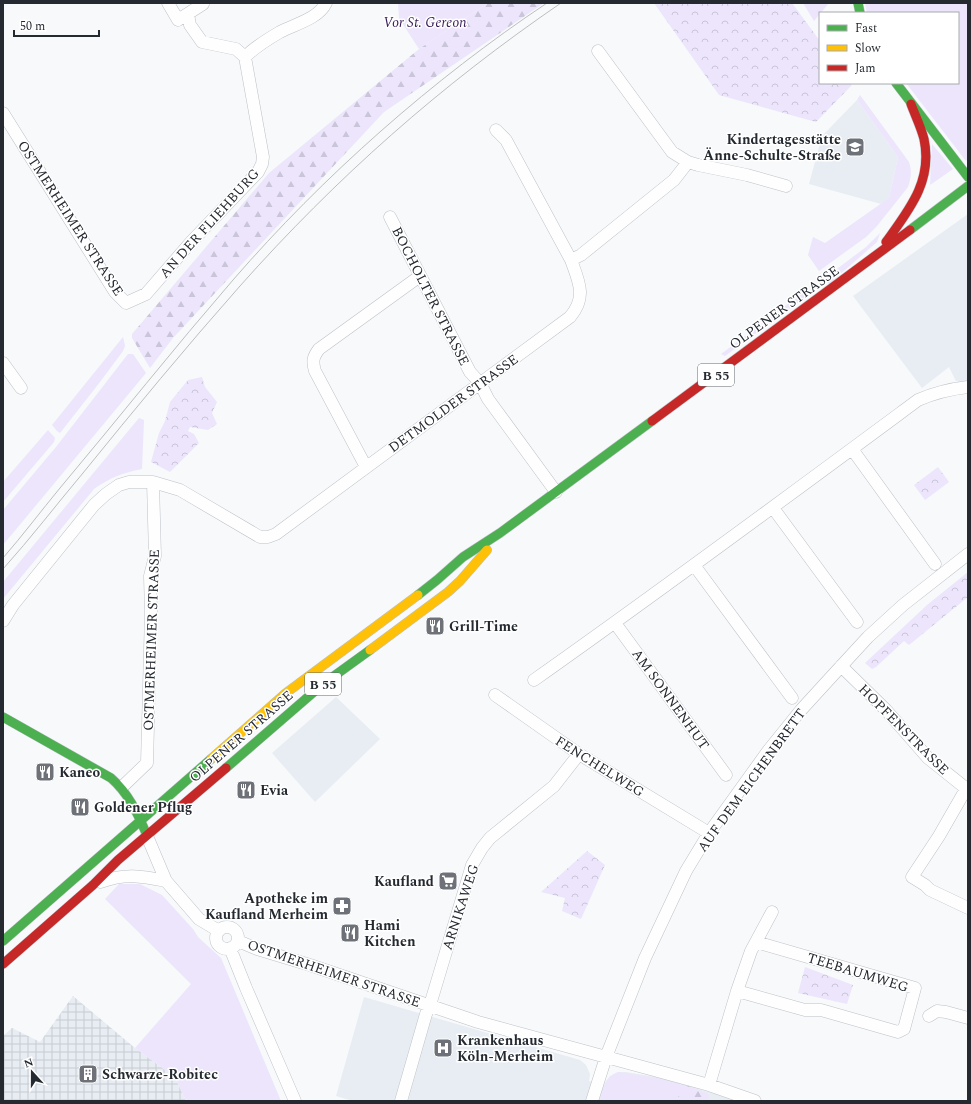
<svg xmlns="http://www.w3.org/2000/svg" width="971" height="1104" font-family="Spectral,serif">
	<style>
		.built { fill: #e8edf4 }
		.industrial { fill: url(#industrial-grid) }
		.green { fill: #ece5fc }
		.forest { fill: url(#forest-firs) }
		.park { fill: url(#park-crowns) }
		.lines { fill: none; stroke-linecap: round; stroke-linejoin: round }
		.street-casing { stroke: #bec1c6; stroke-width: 13 }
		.fast-casing { stroke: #bec1c6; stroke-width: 10 }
		.slow-casing { stroke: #bec1c6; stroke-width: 10 }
		.jam-casing { stroke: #bec1c6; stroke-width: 10 }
		.street { stroke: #fefefe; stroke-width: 12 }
		.fast { stroke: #4caf50; stroke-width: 9 }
		.slow { stroke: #ffc107; stroke-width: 9 }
		.jam { stroke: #c62828; stroke-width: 9 }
		.tram { stroke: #bdbec0; stroke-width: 1 }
		.labels { text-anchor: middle; stroke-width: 3; stroke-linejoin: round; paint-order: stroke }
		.shield { fill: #fff; stroke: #666a6f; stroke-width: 1 }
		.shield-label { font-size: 13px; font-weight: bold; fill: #252a31 }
		.park-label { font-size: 14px; font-style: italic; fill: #371b58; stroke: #fff }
		.poi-label { font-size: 14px; font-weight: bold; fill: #252a31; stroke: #fff; text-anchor: start }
		.street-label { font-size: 14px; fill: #252a31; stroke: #fff }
	</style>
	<defs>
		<pattern id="industrial-grid" width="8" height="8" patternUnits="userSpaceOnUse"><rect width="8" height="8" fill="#e8edf4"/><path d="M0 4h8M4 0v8" fill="none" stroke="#c7cbd2"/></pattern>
		<pattern id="forest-firs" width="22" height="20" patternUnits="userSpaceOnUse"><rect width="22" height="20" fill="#ece5fc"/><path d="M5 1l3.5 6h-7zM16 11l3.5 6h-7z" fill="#cac5d8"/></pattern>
		<pattern id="park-crowns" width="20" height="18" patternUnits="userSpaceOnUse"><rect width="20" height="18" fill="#ece5fc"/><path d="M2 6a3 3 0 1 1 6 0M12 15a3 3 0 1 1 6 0" fill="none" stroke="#cac5d8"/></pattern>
	</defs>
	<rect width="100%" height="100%" fill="#f7f9fb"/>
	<path class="built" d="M857 100 898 157 889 198 881 204 809 184 822 136Z
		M968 214V384L956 381 949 367 922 388 853 296Z
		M336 697 380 739 315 802 272 753Z
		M364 997 580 1060 586 1065 590 1074 589 1081 604 1085 606 1081 610 1076 618 1072H626L662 1078 739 1101H353L336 1096Z"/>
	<path class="industrial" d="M73 996 135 1048 175 1077 186 1101H3V1036L12 1028 40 1042Z"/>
	<path class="green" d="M398 3H488L419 49 399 18Z
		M803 3H829L814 21Z
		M865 3H968V159L966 161 906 83H958V13H867Z
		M860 95 909 162C912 171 911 178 908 187L877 226 866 237 819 271 808 255 813 237 825 243 889 198 898 157 857 100Z
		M932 144 953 169 930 185Z
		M880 233 877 242 829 284 825 278 866 247Z
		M804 292 807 296 725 356 721 354Z
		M123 337 125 346 123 351 100 382 60 433 57 431 52 425Z
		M128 354H133L146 373 3 545V510L56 447Z
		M139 418 144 420 142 469C122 473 111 477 94 489L3 599V582Z
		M48 430 55 438 54 442 3 502V482Z
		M119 884H140L162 895 193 929 198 937 221 958 281 1101H186L175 1077 135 1048 191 984 105 899Z
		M619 1072 662 1079 688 1086 678 1097 676 1101H600C603 1089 605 1076 619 1072Z"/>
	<path class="forest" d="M488 3H544L384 112 173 338 150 368 132 338V334L269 173 419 49Z
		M688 1086 707 1093 709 1096 708 1101H676L678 1097Z"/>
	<path class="park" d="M654 3H792L820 41V83H850L852 85 816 122 719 95Z
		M202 377 205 387 217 402 212 413 217 424 208 430 190 427 188 431 194 434 199 443 170 472 151 462 159 433 165 421 170 402 188 380Z
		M938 467 949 482 925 500 914 485Z
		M968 572V597L909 645 904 641 876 667 872 669 865 663 927 605Z
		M587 851 605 865 581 919 562 911 565 898 541 892Z
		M805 967 853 985 847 1004 798 993Z"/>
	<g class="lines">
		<g class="street-casing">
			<path id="street" d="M168 3 178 20 203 4 202 3
				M598 51 672 152 688 162 698 165 747 175 786 186
				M245 57C255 47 268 39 280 32 295 24 318 19 326 3
				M3 113 115 292 126 303 146 294 191 242 258 172 262 164 263 157 245 57 236 49 202 42 190 25 188 14
				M390 217 470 372 480 383 488 399 556 492
				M571 260 581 255 674 180 688 162
				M3 363 21 388
				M852 449 935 564
				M366 467 315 371C312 361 313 357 319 349L420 276
				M773 508 857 622
				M694 565 792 698
				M3 621 13 605 94 505 106 494 119 485 129 482H153L180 490 260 537H268L276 534 570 317C587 297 579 282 571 260L506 140 496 130
				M615 623 726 775
				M841 666 886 710 928 758 968 790
				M534 680C663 589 791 494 918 400 934 393 950 389 968 387
				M495 695 579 754 709 833
				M122 787 147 763 151 613 150 576 155 556 153 482
				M966 789 939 836 912 877 925 885 930 890 968 908
				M147 836 166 881 199 919 219 931
				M101 882C125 873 141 876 166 881
				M216 938a11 11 0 1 1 22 0a11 11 0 1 1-22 0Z
				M238 941 257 949 310 965 478 1022 709 1085 755 1101
				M230 948 246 988 295 1101
				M737 991 751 951 772 912
				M929 1016 937 1011 946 1012 968 1018
				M709 1085 737 991 805 1010H821L898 1032 904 1029 915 988 756 942
				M401 1101 426 1014 430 1005 472 865 482 848 490 838 554 786 579 754
				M592 1101 606 1057 645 958 686 871 709 833 768 751 801 710 833 675 868 637 903 605 968 554"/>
		</g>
		<g class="fast-casing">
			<path id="fast" d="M858 3 860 13
				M896 83 968 177
				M910 230 968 186
				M418 595 437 580 463 557 500 533 652 421
				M3 717 111 778C128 793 137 812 146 833
				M226 768 323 684 370 650
				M3 941 211 759"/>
		</g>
		<g class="slow-casing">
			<path id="slow" d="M370 650 448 592 460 581 487 550
				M211 759 286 693 418 595"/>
		</g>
		<g class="jam-casing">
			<path id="jam" d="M886 242C909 210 933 181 924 139 921 127 915 115 911 104
				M652 421 910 230
				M3 964 93 885 118 860 226 768"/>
		</g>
		<use href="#street" class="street"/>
		<use href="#fast" class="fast"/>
		<use href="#slow" class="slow"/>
		<use href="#jam" class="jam"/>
		<path class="tram" d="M3 558C23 535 41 511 60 488 118 419 174 348 233 280 323 176 433 79 547 3
			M3 569C31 538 56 505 83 473 134 410 186 347 240 286 336 178 441 85 561 3"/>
	</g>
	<defs>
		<g id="school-square" transform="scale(1)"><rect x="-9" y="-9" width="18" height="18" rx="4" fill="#6e7278" stroke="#fff"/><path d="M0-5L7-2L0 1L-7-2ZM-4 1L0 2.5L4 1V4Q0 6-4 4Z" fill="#fff"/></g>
		<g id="restaurant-square" transform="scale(1)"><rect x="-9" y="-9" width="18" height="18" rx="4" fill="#6e7278" stroke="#fff"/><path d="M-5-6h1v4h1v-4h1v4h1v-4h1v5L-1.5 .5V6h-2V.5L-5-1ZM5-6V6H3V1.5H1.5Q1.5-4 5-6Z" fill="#fff"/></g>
		<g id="supermarket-square" transform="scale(1)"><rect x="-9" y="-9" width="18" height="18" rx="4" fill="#6e7278" stroke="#fff"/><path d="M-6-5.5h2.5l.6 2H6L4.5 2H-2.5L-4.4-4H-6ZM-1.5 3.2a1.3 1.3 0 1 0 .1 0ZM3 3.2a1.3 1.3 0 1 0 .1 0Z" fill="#fff"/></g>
		<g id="pharmacy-square" transform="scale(1)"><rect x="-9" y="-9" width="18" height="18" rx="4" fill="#6e7278" stroke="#fff"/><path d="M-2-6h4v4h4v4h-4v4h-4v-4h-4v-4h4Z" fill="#fff"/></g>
		<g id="hospital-square" transform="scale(1)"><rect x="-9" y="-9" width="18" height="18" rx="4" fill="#6e7278" stroke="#fff"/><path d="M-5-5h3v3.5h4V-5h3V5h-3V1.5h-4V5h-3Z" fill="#fff"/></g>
		<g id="building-square" transform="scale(1)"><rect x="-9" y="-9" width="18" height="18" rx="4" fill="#6e7278" stroke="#fff"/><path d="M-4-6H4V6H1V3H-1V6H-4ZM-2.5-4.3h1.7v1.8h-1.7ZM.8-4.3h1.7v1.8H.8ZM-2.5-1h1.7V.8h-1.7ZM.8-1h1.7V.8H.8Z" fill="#fff"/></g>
	</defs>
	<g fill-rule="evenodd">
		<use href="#school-square" x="855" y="147"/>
		<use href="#restaurant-square" x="435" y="626"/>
		<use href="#restaurant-square" x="45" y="772"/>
		<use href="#restaurant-square" x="246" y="790"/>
		<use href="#restaurant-square" x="80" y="807"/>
		<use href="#supermarket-square" x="448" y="881"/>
		<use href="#pharmacy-square" x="342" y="906"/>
		<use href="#restaurant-square" x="350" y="933"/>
		<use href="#hospital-square" x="443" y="1048"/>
		<use href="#building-square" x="88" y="1074"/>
	</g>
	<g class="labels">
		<g class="shield">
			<rect x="698" y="364" width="36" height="22" rx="3"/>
			<rect x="305" y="673" width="36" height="22" rx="3"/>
		</g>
		<g class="shield-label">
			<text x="716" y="380">B 55</text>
			<text x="323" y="689">B 55</text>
		</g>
		<g class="park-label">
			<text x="425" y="27">Vor St. Gereon</text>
		</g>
		<g class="poi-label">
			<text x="841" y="144" text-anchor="end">Kindertagesstätte<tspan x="841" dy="16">Änne-Schulte-Straße</tspan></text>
			<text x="449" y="631">Grill-Time</text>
			<text x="59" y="777">Kaneo</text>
			<text x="260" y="795">Evia</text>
			<text x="94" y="812">Goldener Pflug</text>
			<text x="434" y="886" text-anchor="end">Kaufland</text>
			<text x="328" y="903" text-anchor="end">Apotheke im<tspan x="328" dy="16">Kaufland Merheim</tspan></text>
			<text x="364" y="930">Hami<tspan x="364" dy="16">Kitchen</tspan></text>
			<text x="457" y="1045">Krankenhaus<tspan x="457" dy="16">Köln-Merheim</tspan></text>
			<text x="102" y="1079">Schwarze-Robitec</text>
		</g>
		<g class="street-label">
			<text transform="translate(71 218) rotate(57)" y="5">OSTMERHEIMER STRASSE</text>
			<text transform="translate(209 223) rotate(-48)" y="5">AN DER FLIEHBURG</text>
			<text transform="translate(431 296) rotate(63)" y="5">BOCHOLTER STRASSE</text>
			<text transform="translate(784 307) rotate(-36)" y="5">OLPENER STRASSE</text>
			<text transform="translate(453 403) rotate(-36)" y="5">DETMOLDER STRASSE</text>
			<text transform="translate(151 640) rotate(-88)" y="5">OSTMERHEIMER STRASSE</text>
			<text transform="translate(671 699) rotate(54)" y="5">AM SONNENHUT</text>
			<text transform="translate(904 729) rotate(45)" y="5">HOPFENSTRASSE</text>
			<text transform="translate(241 736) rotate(-41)" y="5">OLPENER STRASSE</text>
			<text transform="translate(600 766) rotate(32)" y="5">FENCHELWEG</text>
			<text transform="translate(751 780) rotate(-54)" y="5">AUF DEM EICHENBRETT</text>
			<text transform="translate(460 907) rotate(-72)" y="5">ARNIKAWEG</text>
			<text transform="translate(858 972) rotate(17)" y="5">TEEBAUMWEG</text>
			<text transform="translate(334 973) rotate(19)" y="5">OSTMERHEIMER STRASSE</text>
		</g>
	</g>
	<rect width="971" height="1104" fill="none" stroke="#252a31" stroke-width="8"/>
	<rect x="819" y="12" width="140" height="72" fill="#ffffff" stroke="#a8aaad"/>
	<rect x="827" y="25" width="20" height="6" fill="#4caf50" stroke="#a8aaad"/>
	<text x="855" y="32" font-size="12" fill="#252a31">Fast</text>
	<rect x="827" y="45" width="20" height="6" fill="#ffc107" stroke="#a8aaad"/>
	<text x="855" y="52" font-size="12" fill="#252a31">Slow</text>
	<rect x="827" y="65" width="20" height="6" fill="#c62828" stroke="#a8aaad"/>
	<text x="855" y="72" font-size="12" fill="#252a31">Jam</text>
	<g transform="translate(32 1072) rotate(339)" stroke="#ffffff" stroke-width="3" paint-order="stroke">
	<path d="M0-3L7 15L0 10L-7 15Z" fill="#252a31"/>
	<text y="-6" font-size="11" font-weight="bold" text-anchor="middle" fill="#252a31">N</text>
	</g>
	<path d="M14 30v6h85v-6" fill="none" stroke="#252a31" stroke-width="2"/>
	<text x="20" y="30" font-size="12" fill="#252a31" stroke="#ffffff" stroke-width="3" paint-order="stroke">50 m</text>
</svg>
